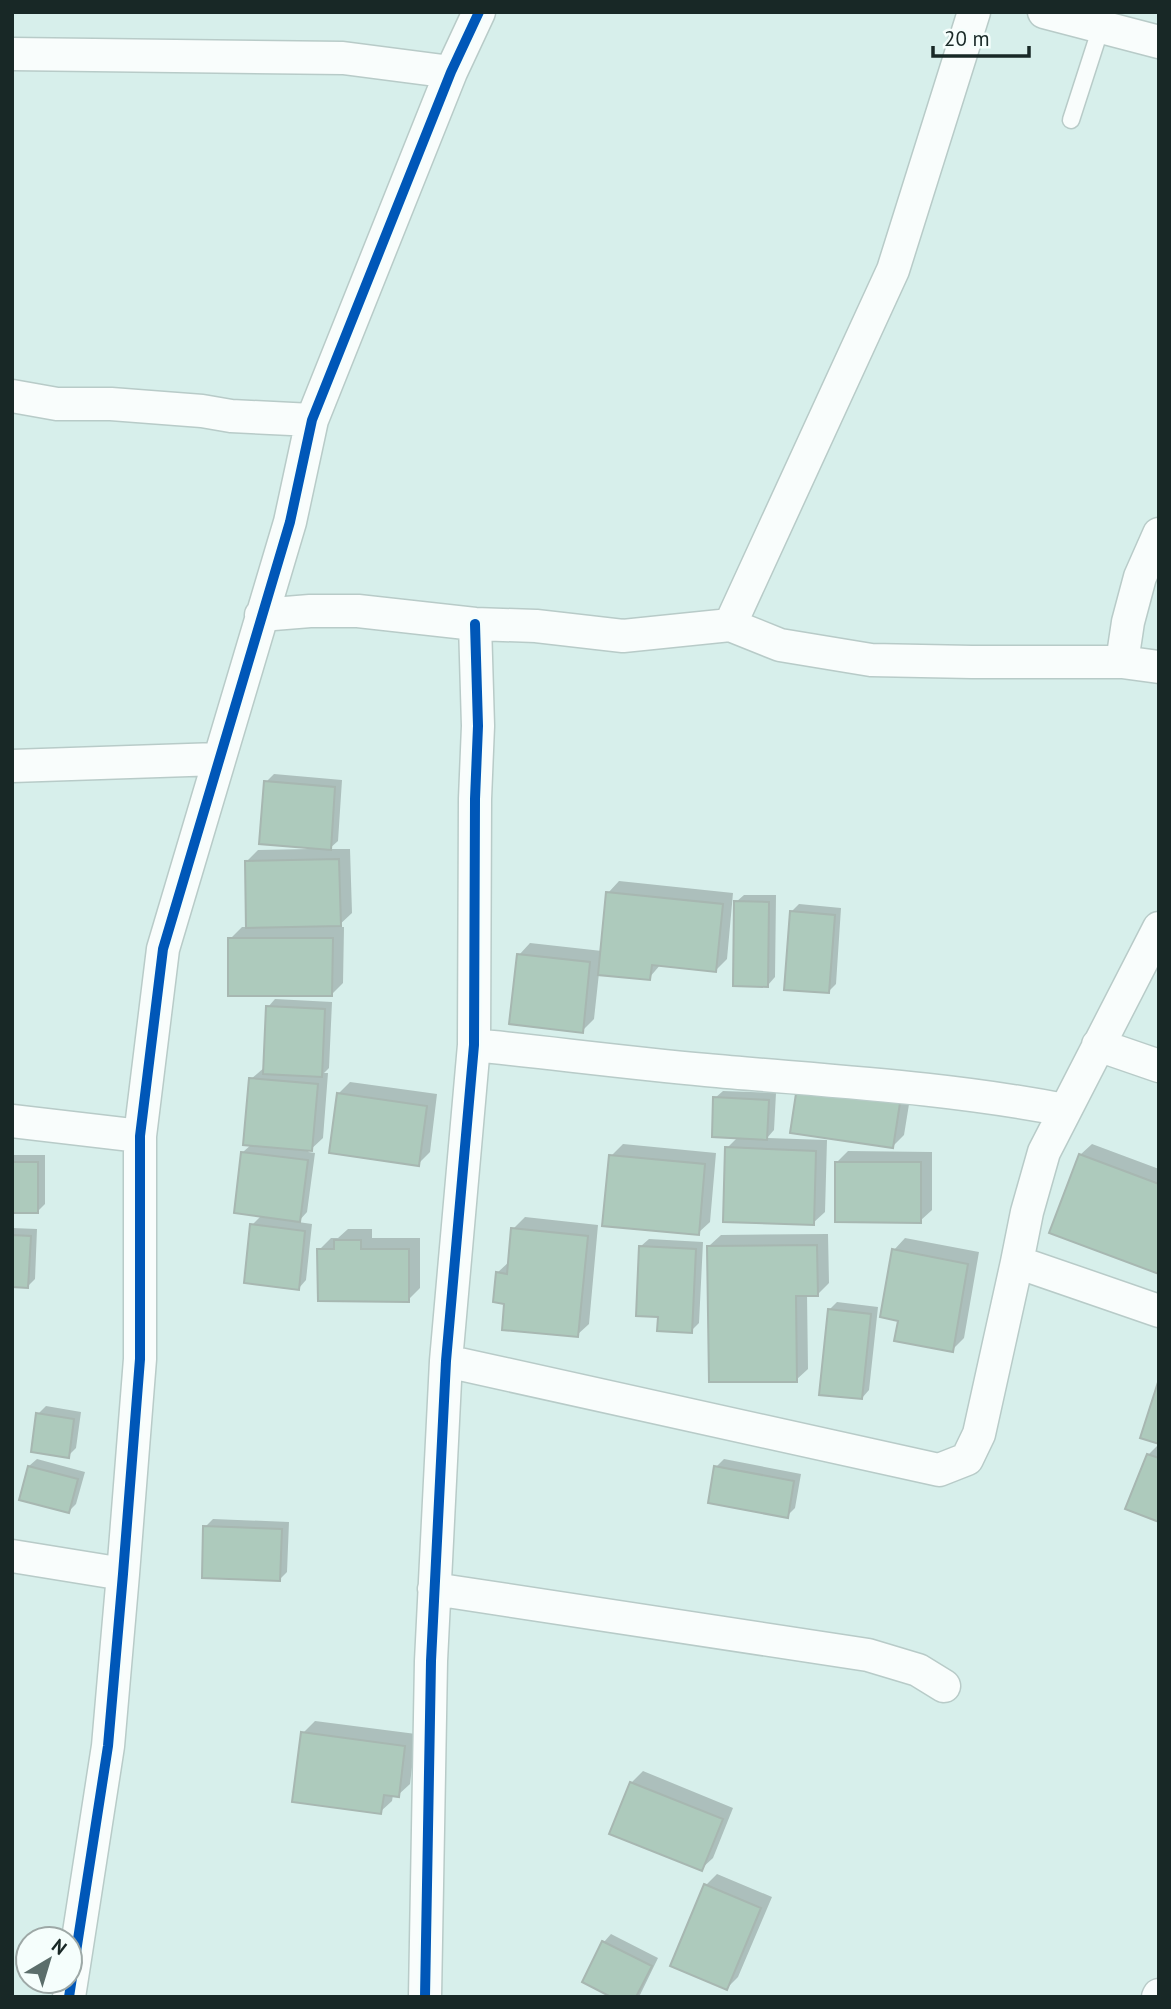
<svg xmlns="http://www.w3.org/2000/svg" width="1171" height="2009" font-family="'PT Sans',sans-serif">
	<style>
		.shadow { fill: #0003 }
		.building { fill: #adcabc; stroke: #a7b7b1; stroke-width: 2 }
		.lines { fill: none; stroke-linecap: round; stroke-linejoin: round }
		.lane-casing { stroke: #b8cbc8; stroke-width: 19 }
		.street-casing { stroke: #b8cbc8; stroke-width: 35 }
		.lane { stroke: #f9fdfc; stroke-width: 16 }
		.street { stroke: #f9fdfc; stroke-width: 32 }
		.cycleway-casing { stroke: #f5fefc; stroke-width: 15 }
		.cycleway { stroke: #0057b8; stroke-width: 10 }
	</style>
	<rect width="100%" height="100%" fill="#d7efeb"/>
	<path class="shadow" d="M274 774 342 780 338 841 329 849H350L352 913 337 927H344L343 983 332 994 230 939 242 927H248L246 862 258 850 309 849 266 782Z
		M619 881 733 893 727 959 716 970 661 964 649 978 599 973 594 1019 582 1031 519 955 530 943 602 951 608 893Z
		M744 895H776L775 977 768 985 736 902Z
		M799 904 841 908 836 984 829 991 791 912Z
		M275 999 332 1002 329 1068 324 1073H328L323 1138 308 1152 315 1153 307 1212 298 1222 312 1224 306 1280 299 1288 252 1225 262 1215 243 1152 252 1144 251 1079 265 1067 268 1007Z
		M350 1082 437 1094 430 1152 418 1164 338 1094Z
		M798 1088 911 1092 904 1135 892 1147Z
		M723 1091 776 1093 774 1130 767 1138 827 1140 825 1212 813 1223 727 1148 738 1137 715 1098Z
		M623 1144 716 1153 710 1222 698 1233 611 1156Z
		M1092 1144 1159 1169V1272L1080 1155Z
		M848 1151 932 1152V1210L920 1221 836 1163Z
		M12 1155H45V1204L37 1212H12Z
		M525 1217 598 1225 589 1324 577 1335 497 1273 510 1261 513 1229Z
		M12 1228 37 1229 35 1279 28 1286 12 1285Z
		M348 1229H372V1238H420V1288L408 1300 319 1250 331 1238H338Z
		M828 1234 829 1283 818 1294H807L808 1369 796 1380 709 1246 721 1235Z
		M905 1238 979 1252 964 1338 952 1350 900 1319 894 1250Z
		M649 1239 703 1242 699 1323 691 1331 660 1315 641 1246Z
		M837 1302 878 1307 869 1390 862 1398 829 1310Z
		M46 1406 81 1412 76 1448 68 1456 38 1414Z
		M1159 1444V1520L1148 1455Z
		M37 1459 85 1472 76 1504 69 1511 29 1466Z
		M724 1459 801 1474 795 1508 787 1516 716 1467Z
		M213 1519 289 1522 287 1572 280 1579 205 1527Z
		M315 1721 416 1734 410 1784 398 1795H393L392 1801 380 1812 303 1733Z
		M643 1771 733 1808 713 1858 701 1869 631 1783Z
		M717 1874 772 1897 738 1977 727 1988 706 1885Z
		M611 1934 658 1958 639 1997H615L584 1981 604 1942Z"/>
	<path class="building" d="M264 781 335 787 331 850 259 844Z
		M339 859 341 926 246 928 245 861Z
		M606 892 723 904 716 972 652 965 650 980 598 975Z
		M734 901 769 902 768 987 733 986Z
		M790 911 835 915 829 993 784 990Z
		M228 938H333L332 996H228Z
		M517 954 590 962 583 1033 509 1024Z
		M266 1006 325 1009 322 1077 263 1074Z
		M249 1078 318 1084 312 1151 243 1145Z
		M797 1087 900 1103 893 1148 790 1133Z
		M337 1093 427 1106 419 1166 329 1153Z
		M713 1097 769 1100 767 1140 712 1137Z
		M725 1147 816 1151 814 1225 723 1222Z
		M241 1152 308 1160 300 1222 234 1213Z
		M1079 1154 1159 1184V1274L1049 1233Z
		M609 1155 705 1164 699 1235 602 1226Z
		M12 1162H38V1213H12Z
		M835 1162H921V1223L835 1222Z
		M250 1224 305 1231 299 1290 244 1283Z
		M511 1228 588 1236 578 1337 502 1330 504 1304 493 1302 496 1272 507 1274Z
		M12 1235 31 1236 28 1288 12 1287Z
		M334 1240H361V1249H409V1302L318 1301 317 1249H334Z
		M817 1245 818 1296H796L797 1382H709L707 1246Z
		M639 1246 696 1249 692 1333 657 1331 658 1317 636 1316Z
		M892 1249 968 1264 953 1352 894 1341 898 1321 880 1317Z
		M828 1309 871 1314 862 1399 819 1395Z
		M1159 1379V1444L1140 1438Z
		M36 1413 74 1419 69 1458 31 1452Z
		M1147 1454 1159 1458V1522L1125 1509Z
		M28 1466 78 1479 69 1513 19 1500Z
		M714 1466 794 1481 788 1518 708 1503Z
		M203 1526 282 1529 280 1581 202 1578Z
		M301 1732 405 1746 399 1797 384 1795 381 1814 292 1802Z
		M630 1782 723 1819 702 1871 609 1834Z
		M704 1884 761 1908 727 1990 670 1966Z
		M602 1941 652 1966 636 1997H611L582 1982Z"/>
	<g class="lines">
		<g class="lane-casing">
			<path id="lane" d="M1071 120 1101 27"/>
		</g>
		<g class="street-casing">
			<path id="street" d="M1044 12 1159 42
				M12 54 343 58 451 72
				M12 396 57 404H111L202 411 231 416 312 420
				M1159 534 1140 577 1128 622 1122 662 1159 667
				M261 615 310 611H358L475 624 536 626 623 636 730 625 780 645 871 660 972 662H1122
				M730 625 893 270 974 12
				M12 766 218 759
				M1159 928 1044 1152 1027 1212 1017 1262 1159 1311
				M474 1045C552 1053 629 1063 706 1070 826 1081 946 1087 1064 1110
				M1098 1045 1159 1066
				M12 1121 140 1136
				M446 1361 939 1470 967 1459 979 1434 1017 1262
				M12 1556 123 1574
				M434 1589 868 1655 918 1670 944 1686
				M69 1997 108 1746 123 1574 140 1359V1136L163 949 290 522 312 420 451 72 479 12
				M425 1997 431 1661 446 1361 474 1045 475 799 478 726 475 624
				M1158 1997 1159 1995"/>
		</g>
		<use href="#lane" class="lane"/>
		<use href="#street" class="street"/>
		<g class="cycleway-casing">
			<path id="cycleway" d="M69 1997 108 1746 123 1574 140 1359V1136L163 949 290 522 312 420 451 72 479 12
				M425 1997 431 1661 446 1361 474 1045 475 799 478 726 475 624"/>
		</g>
		<use href="#cycleway" class="cycleway"/>
	</g>
	<rect width="1171" height="2009" fill="none" stroke="#182826" stroke-width="28"/>
	<g transform="translate(49 1960) rotate(38)"><circle r="33" fill="#f5fefc" stroke="#9da8a6" stroke-width="2"/>
	<path d="M0-5L12 26L0 18L-12 26Z" fill="#5b6e6b"/>
	<text y="-10" font-size="19" font-weight="bold" text-anchor="middle" fill="#182826">N</text>
	</g>
	<path d="M933 46v10h96v-10" fill="none" stroke="#182826" stroke-width="3.5"/>
	<text x="944" y="46" font-size="21" fill="#182826" stroke="#f5fefc" stroke-width="5" paint-order="stroke">20 m</text>
</svg>
